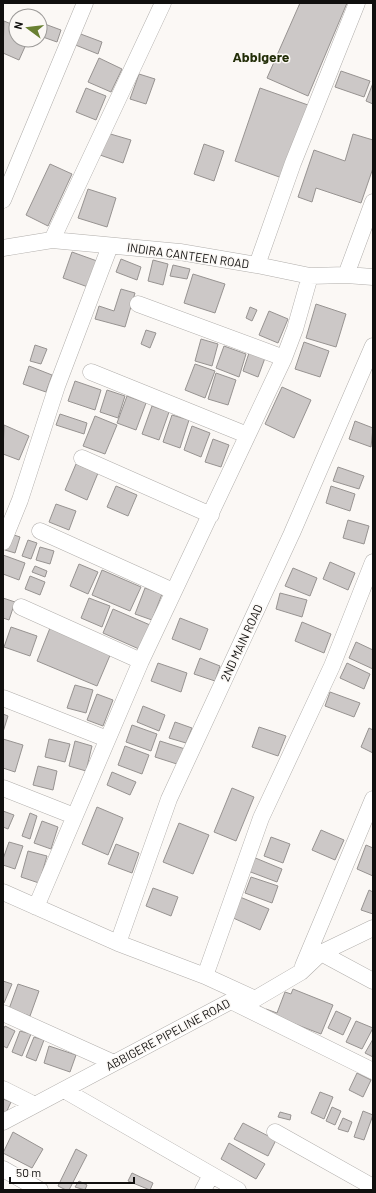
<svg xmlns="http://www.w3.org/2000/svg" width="376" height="1193" font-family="Barlow,sans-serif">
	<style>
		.building { fill: #ccc8c7; stroke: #979391 }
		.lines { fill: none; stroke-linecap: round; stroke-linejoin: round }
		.minor-casing { stroke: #b1aeab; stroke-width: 17 }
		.minor { stroke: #fff; stroke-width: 16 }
		.labels { text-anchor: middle; stroke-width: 3; stroke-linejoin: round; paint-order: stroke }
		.street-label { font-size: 12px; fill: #100f0e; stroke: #fbf8f5 }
		.quarter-label { font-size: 14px; font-weight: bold; fill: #242f09; stroke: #fbf8f5 }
	</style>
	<rect width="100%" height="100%" fill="#fbf8f5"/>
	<path class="building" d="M300 3H347L308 96 267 78Z
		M4 21 16 26V40H28L19 60 3 53Z
		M42 23 61 30 57 42 40 36Z
		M78 33 102 42 98 54 73 44Z
		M99 58 122 69 111 92 88 82Z
		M341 71 370 81 364 97 335 87Z
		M139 74 155 79 146 104 130 99Z
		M373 83V104L366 101Z
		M86 88 106 96 96 120 76 112Z
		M260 88 308 105 282 178 235 161Z
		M107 133 131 140 123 163 100 155Z
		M353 134 373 140V168L361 203 316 188 312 202 298 197 314 150 345 161Z
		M204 144 224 151 214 181 194 174Z
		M50 164 72 174 48 226 26 215Z
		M88 189 116 198 107 227 78 218Z
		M72 252 97 261 88 287 63 278Z
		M121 259 141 267 137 280 116 272Z
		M153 260 168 264 163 285 148 281Z
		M173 265 190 269 187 279 170 276Z
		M193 274 225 284 215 313 184 303Z
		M121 289 135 293 125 327 95 319 99 306 114 311Z
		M316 304 346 314 336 347 306 338Z
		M250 307 257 310 252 321 246 318Z
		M269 311 288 319 278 343 259 335Z
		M146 330 156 333 150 348 141 344Z
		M201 339 218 344 212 366 195 361Z
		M304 342 329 351 320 377 295 369Z
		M35 345 47 349 41 364 30 361Z
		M224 346 246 354 239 377 216 368Z
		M249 353 265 358 258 377 243 371Z
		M195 364 215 371 205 398 185 390Z
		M29 366 52 375 46 392 23 384Z
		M216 373 236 380 228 405 208 399Z
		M75 381 101 390 95 410 68 401Z
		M282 387 311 400 294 438 265 424Z
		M107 390 125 396 118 418 100 412Z
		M127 396 146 403 136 430 117 423Z
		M152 406 169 412 159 440 142 434Z
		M60 414 87 423 84 434 56 425Z
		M172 415 189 420 180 448 163 442Z
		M95 416 117 425 105 454 83 446Z
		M355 421 373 428 371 447 349 439Z
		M4 425 29 436 19 460 3 454Z
		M192 426 210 433 201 457 184 450Z
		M213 439 229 445 221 467 205 462Z
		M76 464 98 473 87 500 65 490Z
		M338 467 364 476 359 489 333 481Z
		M116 486 137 495 128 516 107 507Z
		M331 486 355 494 350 511 326 503Z
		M56 504 76 511 69 530 49 522Z
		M348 520 369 526 364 544 343 538Z
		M11 534 20 537 15 553 5 550Z
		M28 540 37 543 31 559 22 556Z
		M40 547 54 551 50 564 36 560Z
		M3 555 25 563 19 580 3 574Z
		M330 562 355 573 348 590 323 579Z
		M79 564 98 572 88 594 70 586Z
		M35 566 47 571 45 577 32 572Z
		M293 568 317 578 310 596 285 586Z
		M102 570 141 587 130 611 92 595Z
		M30 576 45 582 40 595 25 589Z
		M145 588 162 594 152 620 135 614Z
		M280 593 307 600 302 617 276 609Z
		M3 598 15 602 9 620 3 618Z
		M89 598 110 606 102 627 81 618Z
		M113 609 150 625 139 649 103 633Z
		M180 618 208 629 200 650 172 639Z
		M302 622 331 634 324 653 295 641Z
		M11 627 37 636 30 656 4 647Z
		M50 628 111 653 97 686 37 661Z
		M356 642 373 650V669L349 658Z
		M200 658 220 666 215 681 194 674Z
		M158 663 187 673 181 692 151 681Z
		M347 663 370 674 364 689 340 678Z
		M75 685 93 690 86 713 67 708Z
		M330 692 360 703 354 717 325 706Z
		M97 694 113 700 103 726 87 720Z
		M143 706 165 715 159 731 137 722Z
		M3 714 8 716 3 732Z
		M175 722 192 728 186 743 169 738Z
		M132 725 157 734 151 751 126 742Z
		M259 727 286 736 278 756 252 747Z
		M369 728 373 730V753L361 747Z
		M3 739 23 745 15 772 3 768Z
		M49 739 70 744 65 762 45 757Z
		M75 741 92 746 86 771 69 766Z
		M160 741 185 749 180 765 155 757Z
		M125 746 149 755 142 774 118 765Z
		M38 766 57 771 53 790 33 785Z
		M112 772 136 782 130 795 107 785Z
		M232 788 254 797 236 841 214 832Z
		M97 807 123 818 108 855 82 844Z
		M3 811 14 815 8 829 3 827Z
		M30 813 37 816 30 839 22 836Z
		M42 821 58 827 51 849 34 843Z
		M179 823 209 835 193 874 163 862Z
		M321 830 344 840 335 860 312 850Z
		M271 837 290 844 283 863 264 856Z
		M9 842 23 846 15 869 3 865V859Z
		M116 844 139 853 132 873 108 864Z
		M366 845 373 848V876L357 869Z
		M28 851 47 856 39 883 21 877Z
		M253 857 282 869 277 882 248 871Z
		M251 877 278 886 272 903 245 893Z
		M153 888 178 897 171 916 146 906Z
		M369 890 373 892V914L361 910Z
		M240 897 269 909 260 930 231 917Z
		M3 981 12 984 4 1003H3Z
		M18 984 39 991 30 1016 9 1009Z
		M293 989 333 1005 321 1034 264 1012 266 1009 277 1013 285 992 291 994Z
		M336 1011 351 1018 343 1035 328 1028Z
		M356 1021 373 1028 362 1049 346 1042Z
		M5 1026 15 1031 7 1048 3 1046V1030Z
		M20 1031 31 1034 22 1056 12 1052Z
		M34 1037 44 1040 36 1061 26 1057Z
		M373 1039V1057L365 1053Z
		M49 1046 76 1055 70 1072 44 1063Z
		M357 1073 371 1080 363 1097 349 1090Z
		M320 1092 333 1097 324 1119 311 1113Z
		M3 1099 11 1102 5 1115 3 1114Z
		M332 1107 341 1111 335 1125 326 1121Z
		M363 1111 373 1115 364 1140 354 1137Z
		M280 1112 291 1115 290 1120 278 1117Z
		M343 1118 352 1122 348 1132 338 1129Z
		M243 1123 276 1140 268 1156 234 1139Z
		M13 1132 43 1149 32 1168 3 1153Z
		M229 1143 265 1164 256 1179 221 1159Z
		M76 1149 87 1155 69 1190H66L58 1186Z
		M132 1173 153 1183 150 1190 128 1181Z
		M79 1181 87 1185 85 1190 75 1187Z"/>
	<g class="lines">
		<g class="minor-casing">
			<path id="minor" d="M3 200 85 3
				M52 240 163 3
				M3 248 52 240 180 252 257 265 310 276 346 275 373 277
				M257 265 293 163 357 3
				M346 275 373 202
				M138 304 284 358
				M91 372 247 435
				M82 458 211 515
				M40 531 173 591
				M3 542 20 500 57 386 110 246
				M21 607 141 661 36 907
				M141 661 284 358 295 329 310 276
				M3 698 107 739
				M3 788 74 816
				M3 892 118 943 205 976 253 998
				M118 943 169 799 292 533 373 346
				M321 953 373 981
				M303 966 373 799
				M205 976 261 818 332 666 373 562
				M231 1001 373 1071
				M3 1013 114 1063
				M3 1089 35 1105
				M64 1090 238 1190
				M3 1122 231 1001 255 999 301 972 321 953 373 928
				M275 1132 373 1187
				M3 1169 40 1190
				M203 1190 211 1175"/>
		</g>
		<use href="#minor" class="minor"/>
	</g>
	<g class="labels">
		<g class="street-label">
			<text transform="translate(188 256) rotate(8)" y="4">INDIRA CANTEEN ROAD</text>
			<text transform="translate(242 643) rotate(-65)" y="4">2ND MAIN ROAD</text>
			<text transform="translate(168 1035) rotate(-28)" y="4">ABBIGERE PIPELINE ROAD</text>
		</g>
		<g class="quarter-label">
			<text x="261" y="62">Abbigere</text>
		</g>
	</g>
	<rect width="376" height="1193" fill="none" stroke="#100f0e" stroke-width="8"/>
	<g transform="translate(28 28) rotate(285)"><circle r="19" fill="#fbf8f5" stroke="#9d9b99"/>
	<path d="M0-3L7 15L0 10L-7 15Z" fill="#698032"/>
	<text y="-6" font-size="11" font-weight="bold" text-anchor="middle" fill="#100f0e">N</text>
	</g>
	<path d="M10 1177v6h124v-6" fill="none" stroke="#100f0e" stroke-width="2"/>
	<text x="16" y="1177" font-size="12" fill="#100f0e" stroke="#fbf8f5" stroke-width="3" paint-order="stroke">50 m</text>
</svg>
